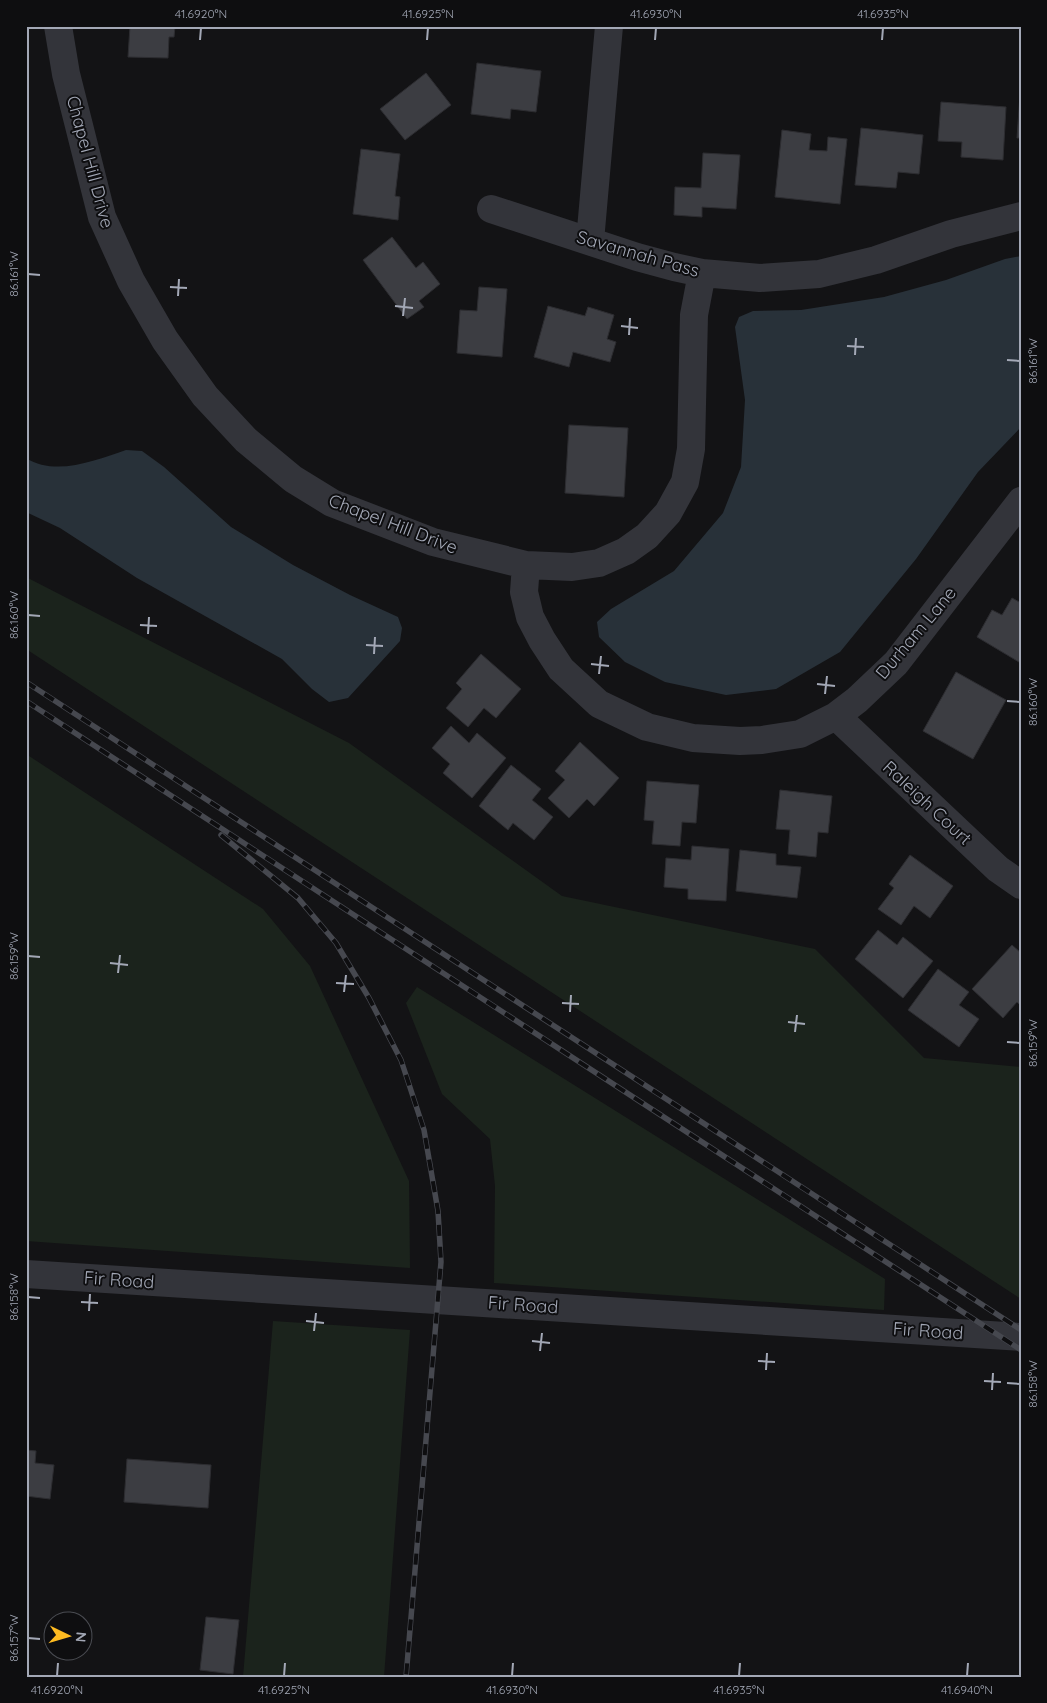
<svg xmlns="http://www.w3.org/2000/svg" width="1047" height="1703" font-family="Quicksand,sans-serif">
	<style>
		.green { fill: #1b231c }
		.water { fill: #283139 }
		.building { fill: #3c3d42; stroke: #2d2d31 }
		.lines { fill: none; stroke-linecap: round; stroke-linejoin: round }
		.minor { stroke: #33343a; stroke-width: 28 }
		.rail-casing { stroke: #46484f; stroke-width: 5.5 }
		.rail { stroke: #0e0e10; stroke-width: 4; stroke-dasharray: 11; stroke-linecap: butt }
		.ticks { fill: none; stroke: #a3a8b6; stroke-width: 2 }
		.labels { text-anchor: middle; stroke-width: 4; stroke-linejoin: round; paint-order: stroke }
		.street-label { font-size: 18px; fill: #a3a8b6; stroke: #0e0e10 }
		.neatline { fill: none; stroke: #a3a8b6; stroke-width: 2 }
		.ticks-label { font-size: 12px; text-anchor: middle; fill: #a3a8b6 }
	</style>
	<rect width="100%" height="100%" fill="#131315"/>
	<path class="green" d="M26 577 349 743 562 896 815 949 924 1058 1021 1067V1299L26 649Z
		M26 754 263 909 310 966 409 1181 410 1268 26 1241Z
		M417 987 885 1279 884 1310 494 1283 495 1186 490 1139 442 1094 406 1003Z
		M273 1321 410 1330 384 1677H243Z"/>
	<path class="water" d="M1021 256V427L978 472 916 559 840 652 776 689 726 695 665 682 625 662 599 637 597 622 611 609 674 571 723 513 741 467 745 400 735 327 739 317 753 311 801 310 884 297 946 280 1005 259Z
		M126 450 142 451 164 467 231 527 293 565 350 595 398 617 402 628 400 641 348 698 329 702 312 689 282 659 137 578 60 528 26 512V458C56 477 96 460 126 450Z"/>
	<path class="building" d="M130 26H175L174 37H169L168 58 128 57Z
		M477 63 541 71 536 112 511 109 510 119 471 114Z
		M426 73 451 105 405 140 380 109Z
		M1021 80V138H1017Z
		M941 102 1006 107 1003 160 961 157 962 142 938 141Z
		M861 128 923 135 919 174 898 172 896 188 855 185Z
		M782 130 811 134 809 150 827 151 828 137 847 139 840 204 775 197Z
		M361 149 400 154 395 196 400 197 398 220 353 214Z
		M703 153 740 155 736 209 702 207V217L674 215 675 187 701 188Z
		M392 237 416 268 423 262 440 284 419 301 424 307 407 319 363 260Z
		M479 287 507 289 502 357 457 353 460 310 477 311Z
		M548 306 585 316 588 307 614 315 607 339 616 342 610 362 573 352 569 367 534 357Z
		M569 425 628 428 624 497 565 493Z
		M1012 598 1021 603V659L1019 662 977 637 992 610 1002 615Z
		M481 654 521 689 496 718 484 708 468 727 446 708 462 689 456 683Z
		M956 672 1006 700 973 759 923 731Z
		M451 726 469 743 477 733 506 758 472 798 443 773 450 764 432 748Z
		M580 742 619 778 594 806 587 799 569 818 548 798 565 780 555 771Z
		M511 765 541 789 532 800 553 817 534 840 513 823 508 830 479 806Z
		M647 781 699 785 696 823 682 822 680 846 652 844 654 821 644 820Z
		M780 790 832 796 828 833 818 832 816 857 788 854 790 830 776 829Z
		M692 846 729 849 726 901 688 899V889L664 887 666 858 691 860Z
		M740 850 776 854V865L801 867 797 898 736 891Z
		M910 855 953 886 930 918 914 906 901 925 878 909 894 888 889 884Z
		M878 930 897 945 903 937 933 961 903 998 855 959Z
		M1012 945 1021 953V1006L1017 1002 1003 1018 972 989Z
		M938 969 969 992 959 1005 979 1019 959 1047 908 1010Z
		M26 1450 36 1451 35 1463 54 1465 50 1499 26 1496Z
		M127 1459 211 1465 208 1508 124 1502Z
		M206 1617 239 1620 233 1674 200 1670Z"/>
	<g class="lines">
		<path class="minor" d="M58 26 66 74 102 217 131 281 165 340 205 396 246 440 293 479 332 503 433 542 526 565 572 567 599 563 626 551 647 536 668 513 685 482 691 449 694 315 702 273
			M491 209 637 257 674 267 702 273 760 278 819 274 876 260 951 234 1021 216
			M590 241 609 26
			M526 565 524 592 530 617 542 640 561 669 599 704 647 727 693 738 740 741 762 740 800 734 836 716 857 700 896 663 1021 501
			M836 716 998 869 1021 885
			M26 1274 1021 1337"/>
		<g class="rail-casing">
			<path id="rail" d="M26 682 1021 1330
				M26 701 1021 1350
				M221 835 298 898 336 943 369 998 401 1060 424 1130 438 1211 441 1262 406 1677"/>
		</g>
		<use href="#rail" class="rail"/>
	</g>
	<path class="ticks" d="M200 40 201 28M427 40 428 28M655 40 656 28M882 40 883 28M28 274 40 275M170 287 187 288M178 296 179 279M395 306 413 308M403 316 405 298M621 326 638 328M629 335 630 318M847 346 864 347M855 355 856 338M1007 360 1020 361M28 615 40 616M140 625 157 626M148 634 149 617M366 645 383 646M374 654 375 637M591 664 609 666M599 674 601 656M817 684 835 686M825 694 827 676M1007 701 1020 702M28 956 40 957M110 963 128 965M118 973 120 955M336 983 354 984M344 992 346 975M562 1003 579 1004M570 1012 571 995M788 1022 805 1024M795 1032 797 1015M1007 1042 1020 1043M28 1297 40 1298M81 1302 98 1303M89 1311 90 1294M306 1321 324 1323M314 1331 316 1313M532 1341 550 1343M540 1351 542 1333M758 1361 775 1362M766 1370 767 1353M984 1381 1001 1382M1007 1383 1020 1384M992 1390 993 1373M28 1638 40 1639M57 1676 58 1663M284 1676 285 1663M512 1676 513 1663M739 1676 740 1663M967 1676 968 1663"/>
	<g class="labels">
		<g class="street-label">
			<text transform="translate(90 162) rotate(75)" y="6">Chapel Hill Drive</text>
			<text transform="translate(638 254) rotate(16)" y="6">Savannah Pass</text>
			<text transform="translate(393 524) rotate(21)" y="6">Chapel Hill Drive</text>
			<text transform="translate(916 633) rotate(-50)" y="6">Durham Lane</text>
			<text transform="translate(927 803) rotate(43)" y="6">Raleigh Court</text>
			<text transform="translate(119 1280) rotate(4)" y="6">Fir Road</text>
			<text transform="translate(523 1305) rotate(4)" y="6">Fir Road</text>
			<text transform="translate(928 1331) rotate(4)" y="6">Fir Road</text>
		</g>
	</g>
	<rect width="1047" height="1703" fill="none" stroke="#0e0e10" stroke-width="55"/>
	<g transform="translate(68 1636) rotate(95)"><circle r="24" fill="#0e0e10" stroke="#4a4c52"/>
	<path d="M0-4L9 19L0 12L-9 19Z" fill="#febb21"/>
	<text y="-8" font-size="14" font-weight="bold" text-anchor="middle" fill="#a3a8b6">N</text>
	</g>
	<rect x="28" y="28" width="992" height="1648" class="neatline"/>
	<g class="ticks-label">
		<text x="201" y="18">41.6920°N</text>
		<text x="428" y="18">41.6925°N</text>
		<text x="656" y="18">41.6930°N</text>
		<text x="883" y="18">41.6935°N</text>
		<text transform="translate(14 274) rotate(-90)" y="4">86.161°W</text>
		<text transform="translate(1033 361) rotate(-90)" y="4">86.161°W</text>
		<text transform="translate(14 615) rotate(-90)" y="4">86.160°W</text>
		<text transform="translate(1033 702) rotate(-90)" y="4">86.160°W</text>
		<text transform="translate(14 956) rotate(-90)" y="4">86.159°W</text>
		<text transform="translate(1033 1043) rotate(-90)" y="4">86.159°W</text>
		<text transform="translate(14 1297) rotate(-90)" y="4">86.158°W</text>
		<text transform="translate(1033 1384) rotate(-90)" y="4">86.158°W</text>
		<text transform="translate(14 1638) rotate(-90)" y="4">86.157°W</text>
		<text x="57" y="1694">41.6920°N</text>
		<text x="284" y="1694">41.6925°N</text>
		<text x="512" y="1694">41.6930°N</text>
		<text x="739" y="1694">41.6935°N</text>
		<text x="967" y="1694">41.6940°N</text>
	</g>
</svg>
